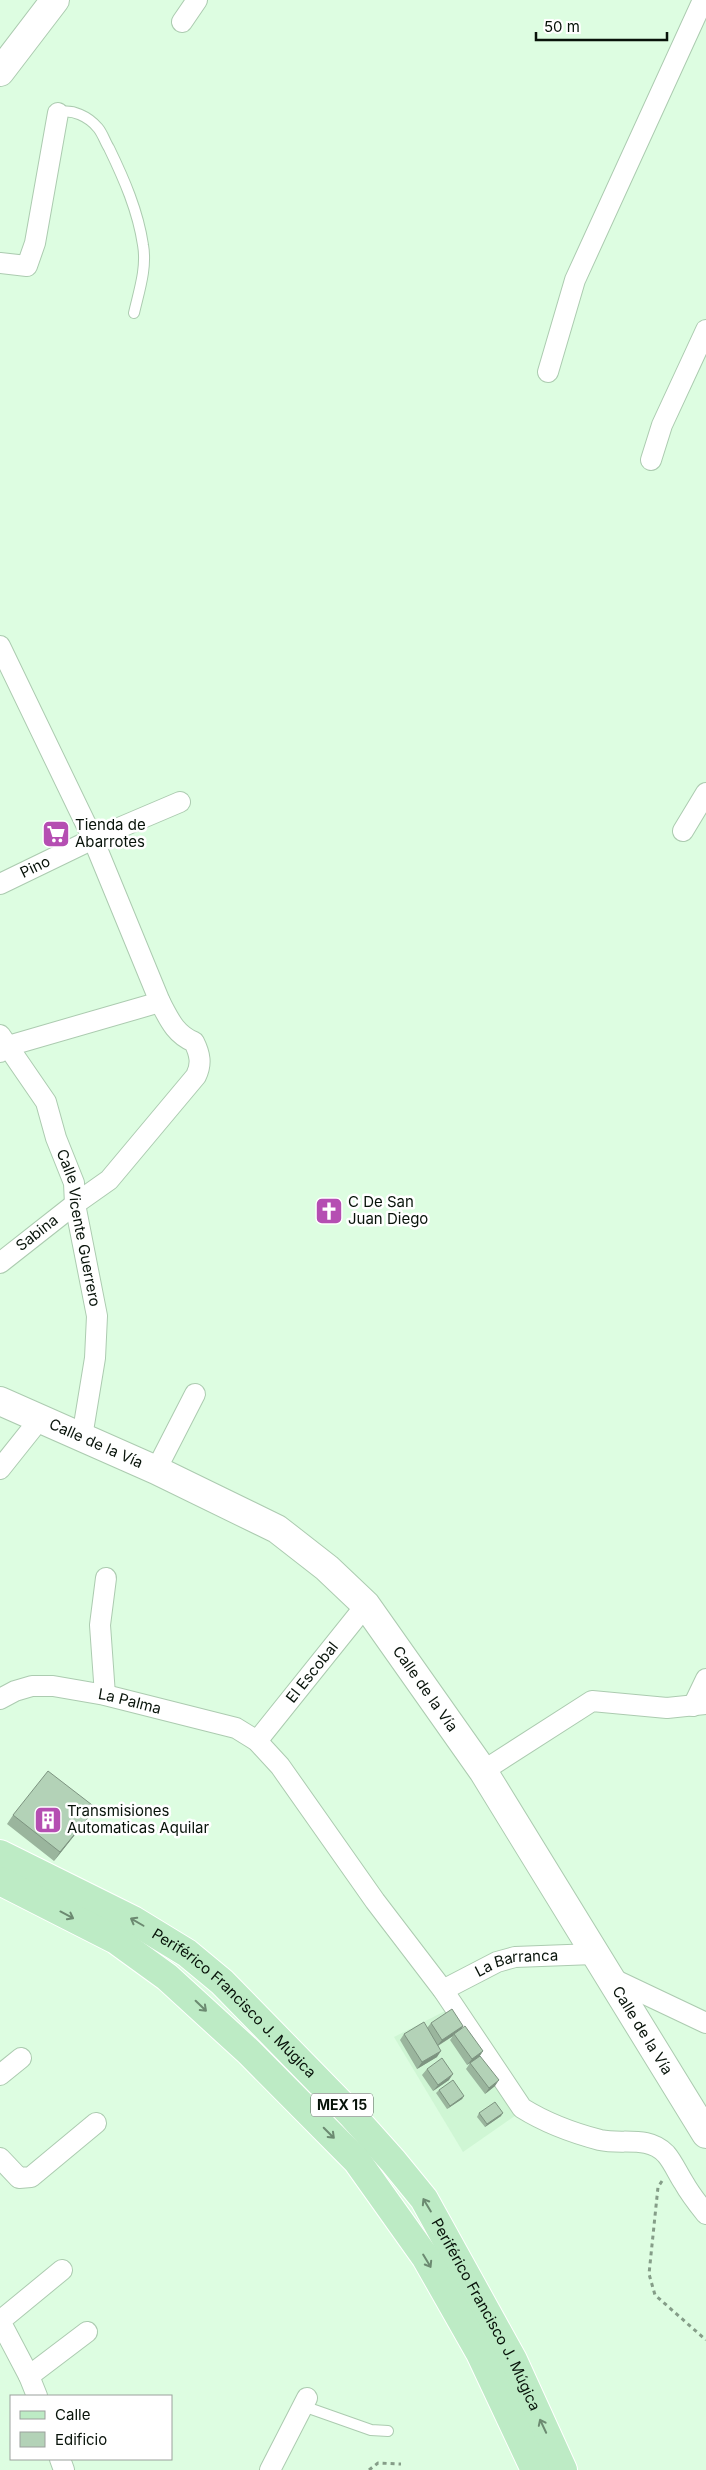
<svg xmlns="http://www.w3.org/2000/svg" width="706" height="2470" font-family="Inter,sans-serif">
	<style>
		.built { fill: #cff6d4 }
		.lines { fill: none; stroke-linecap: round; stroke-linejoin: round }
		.lane-casing { stroke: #accbb0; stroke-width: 12 }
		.street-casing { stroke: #accbb0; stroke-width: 22 }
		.secondary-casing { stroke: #accbb0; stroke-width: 30 }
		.primary-casing { stroke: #fff; stroke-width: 30 }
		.path { stroke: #859d88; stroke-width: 3; stroke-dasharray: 4 4; stroke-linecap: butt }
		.lane { stroke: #fff; stroke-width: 10 }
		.street { stroke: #fff; stroke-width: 20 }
		.secondary { stroke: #fff; stroke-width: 28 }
		.primary { stroke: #bdebc5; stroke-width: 28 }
		.wall { fill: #9ab59d }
		.shaded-wall { fill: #7d9380 }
		.building { fill: #b3d2b7; stroke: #7d9380 }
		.oneway { stroke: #6c8a71 }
		.labels { text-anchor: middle; stroke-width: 5; stroke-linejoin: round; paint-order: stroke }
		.shield { fill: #fff; stroke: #525a54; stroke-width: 1 }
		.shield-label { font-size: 14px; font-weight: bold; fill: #08130a }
		.poi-label { font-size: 15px; fill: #08130a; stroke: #fff; text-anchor: start }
		.street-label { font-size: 15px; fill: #08130a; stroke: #fff }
	</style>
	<rect width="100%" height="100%" fill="#ddfde1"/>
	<path class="built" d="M449 2009 519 2113 463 2152 394 2037Z"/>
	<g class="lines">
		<g class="lane-casing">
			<path id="lane" d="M58 113C72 108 89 117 98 128 103 134 105 142 109 148 124 179 138 211 143 245 147 268 139 291 134 313
				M303 2406 371 2430 388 2431"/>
		</g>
		<g class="street-casing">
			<g id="street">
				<path d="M182 22 197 0"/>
				<path d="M0 263 27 266 35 243 58 113"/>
				<path d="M548 372 575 280 703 0"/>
				<path d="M651 460 662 425 706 330"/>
				<path d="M0 646 93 839 160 1002C169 1019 175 1034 194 1042 200 1054 202 1064 196 1076L109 1180 75 1204 0 1263"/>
				<path d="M683 831 706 793"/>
				<path id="s1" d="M0 884 93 839 180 802"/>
				<path id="s2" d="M0 1035 46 1102 56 1138 74 1183 75 1204 97 1316 95 1358 82 1437"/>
				<path d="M0 1052 8 1046 160 1002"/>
				<path d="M0 1469 39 1420"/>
				<path d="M156 1470 195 1394"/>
				<path d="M105 1695 100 1625 106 1578"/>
				<path id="s3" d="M0 1699 15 1691 32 1686H53L105 1695 236 1728 257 1741 280 1766 375 1901 443 1990 522 2108C546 2123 573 2133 600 2140 622 2145 648 2135 666 2154 673 2162 678 2174 684 2183 690 2194 698 2204 706 2214"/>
				<path d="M693 1706 706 1679"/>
				<path id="s4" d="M257 1741 366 1605"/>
				<path d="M483 1771 592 1701 667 1708 706 1704"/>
				<path d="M609 1977 706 2023"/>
				<path id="s5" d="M443 1990 497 1962 515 1957 594 1954"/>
				<path d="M0 2075 21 2058"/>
				<path d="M0 2158 19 2178 31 2177 96 2123"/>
				<path d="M29 2376 87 2332"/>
				<path d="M37 2396 29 2376 0 2321 62 2270"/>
				<path d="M60 2459 64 2470"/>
				<path d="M270 2470 307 2398"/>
			</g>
		</g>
		<g class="secondary-casing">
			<g id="secondary">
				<path d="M0 72 55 0"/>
				<path id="s6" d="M0 1401 156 1470 277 1529 327 1568 366 1605 483 1771 706 2134"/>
			</g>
		</g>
		<g class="primary-casing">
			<g id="primary">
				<path id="s7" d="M0 1854 133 1920 187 1953 222 1982 351 2114 393 2161 424 2199 513 2360 563 2470"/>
				<path d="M0 1881 116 1940 167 1977 249 2052 357 2161 426 2258 480 2353 535 2470"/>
			</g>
		</g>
		<path class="path" d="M662 2181 658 2187 649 2274 655 2295 706 2340
			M369 2470 378 2463 401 2464"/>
		<use href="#lane" class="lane"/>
		<use href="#street" class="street"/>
		<use href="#secondary" class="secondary"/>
		<use href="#primary" class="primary"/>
	</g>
	<path class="wall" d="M13 1815 89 1817 54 1861 7 1824Z
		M431 2023 463 2026 461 2029 483 2051 479 2057 495 2086 485 2094 466 2069 470 2063 477 2058 467 2065 450 2040 453 2036 438 2046 437 2057 417 2069 400 2040 404 2034 427 2028Z
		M427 2069 449 2080 433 2091 422 2075Z
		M439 2090 464 2096 462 2099 447 2109 436 2093Z
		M479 2113 501 2116 485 2127 477 2117Z"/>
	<path class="shaded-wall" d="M96 1808 89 1817 54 1861 60 1852Z
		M463 2026 459 2032 454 2034 453 2036 437 2046 442 2040Z
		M441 2051 437 2057 417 2069 422 2062Z
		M483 2051 479 2057 467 2065 472 2059Z
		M453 2074 449 2080 433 2091 438 2085Z
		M499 2080 495 2086 485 2094 489 2088Z
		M464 2096 462 2099 447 2109 450 2106Z
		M503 2113 501 2116 485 2127 487 2124Z"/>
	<path class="building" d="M48 1771 96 1808 60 1852 13 1815Z
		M452 2009 463 2026 442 2040 431 2023Z
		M424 2022 441 2051 422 2062 404 2034Z
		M465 2026 483 2051 472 2059 454 2034Z
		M480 2056 499 2080 489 2088 470 2063Z
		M442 2058 453 2074 438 2085 427 2069Z
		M453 2080 464 2096 450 2106 439 2090Z
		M495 2102 503 2113 487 2124 479 2113Z"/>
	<defs><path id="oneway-shaft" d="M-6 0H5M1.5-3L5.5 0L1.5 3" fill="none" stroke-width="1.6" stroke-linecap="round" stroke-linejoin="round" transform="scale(1.25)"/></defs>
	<g class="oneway">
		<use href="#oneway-shaft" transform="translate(67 1915) rotate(28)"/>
		<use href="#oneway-shaft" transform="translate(137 1922) rotate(-150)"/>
		<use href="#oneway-shaft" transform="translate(201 2006) rotate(44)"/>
		<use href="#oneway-shaft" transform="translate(329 2133) rotate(45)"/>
		<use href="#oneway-shaft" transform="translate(427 2205) rotate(-121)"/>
		<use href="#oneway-shaft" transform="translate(427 2261) rotate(59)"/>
		<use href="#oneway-shaft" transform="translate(543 2426) rotate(-115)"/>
	</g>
	<defs>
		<g id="supermarket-square" transform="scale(1.4375)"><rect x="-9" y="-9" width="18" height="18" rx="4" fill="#b54eb2" stroke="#fff"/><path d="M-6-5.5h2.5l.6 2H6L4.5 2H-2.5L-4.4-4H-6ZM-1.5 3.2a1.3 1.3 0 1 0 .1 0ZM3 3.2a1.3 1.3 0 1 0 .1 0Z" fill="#fff"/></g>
		<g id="church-square" transform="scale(1.4375)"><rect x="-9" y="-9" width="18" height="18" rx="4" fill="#b54eb2" stroke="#fff"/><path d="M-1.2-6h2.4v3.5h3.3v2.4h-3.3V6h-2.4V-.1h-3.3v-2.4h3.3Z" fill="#fff"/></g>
		<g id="building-square" transform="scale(1.4375)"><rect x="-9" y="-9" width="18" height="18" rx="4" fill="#b54eb2" stroke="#fff"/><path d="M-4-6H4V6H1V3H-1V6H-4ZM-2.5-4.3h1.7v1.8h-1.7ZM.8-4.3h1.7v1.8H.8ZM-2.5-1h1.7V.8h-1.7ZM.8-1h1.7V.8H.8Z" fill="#fff"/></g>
	</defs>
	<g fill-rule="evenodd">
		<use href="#supermarket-square" x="56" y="834"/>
		<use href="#church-square" x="329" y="1211"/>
		<use href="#building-square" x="48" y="1820"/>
	</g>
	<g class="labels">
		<rect class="shield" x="311" y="2093.5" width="62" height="23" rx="4"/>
		<g class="shield-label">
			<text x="342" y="2110">MEX 15</text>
		</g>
		<g class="poi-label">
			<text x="75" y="830">Tienda de<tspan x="75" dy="17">Abarrotes</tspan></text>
			<text x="348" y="1207">C De San<tspan x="348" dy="17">Juan Diego</tspan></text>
			<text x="67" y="1816">Transmisiones<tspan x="67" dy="17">Automaticas Aquilar</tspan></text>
		</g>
		<g class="street-label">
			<text dy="5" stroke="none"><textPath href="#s1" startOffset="39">Pino</textPath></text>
			<text dy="5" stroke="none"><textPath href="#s2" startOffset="212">Calle Vicente Guerrero</textPath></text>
			<text transform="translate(37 1233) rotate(-38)" y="5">Sabina</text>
			<text dy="5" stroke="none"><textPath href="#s6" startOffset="105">Calle de la Vía</textPath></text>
			<text dy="5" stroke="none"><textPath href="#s4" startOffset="88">El Escobal</textPath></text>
			<text dy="5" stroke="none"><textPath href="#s6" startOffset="525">Calle de la Vía</textPath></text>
			<text dy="5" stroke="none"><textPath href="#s3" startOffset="134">La Palma</textPath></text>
			<text dy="5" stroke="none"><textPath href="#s5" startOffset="80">La Barranca</textPath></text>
			<text dy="5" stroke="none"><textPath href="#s7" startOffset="280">Periférico Francisco J. Múgica</textPath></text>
			<text dy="5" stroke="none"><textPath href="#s6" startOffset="930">Calle de la Vía</textPath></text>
			<text dy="5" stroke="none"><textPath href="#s7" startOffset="685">Periférico Francisco J. Múgica</textPath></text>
		</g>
	</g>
	<rect x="10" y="2395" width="162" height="65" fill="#ffffff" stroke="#9ca19d"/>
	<rect x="20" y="2411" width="25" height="8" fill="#bdebc5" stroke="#9ca19d"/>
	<text x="55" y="2420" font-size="15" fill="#08130a">Calle</text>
	<rect x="20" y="2432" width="25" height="15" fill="#b3d2b7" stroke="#9ca19d"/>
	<text x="55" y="2445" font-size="15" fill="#08130a">Edificio</text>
	<path d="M536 32v8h131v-8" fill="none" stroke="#08130a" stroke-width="2.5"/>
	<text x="544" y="32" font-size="15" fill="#08130a" stroke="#ffffff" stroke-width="4" paint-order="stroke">50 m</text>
</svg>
